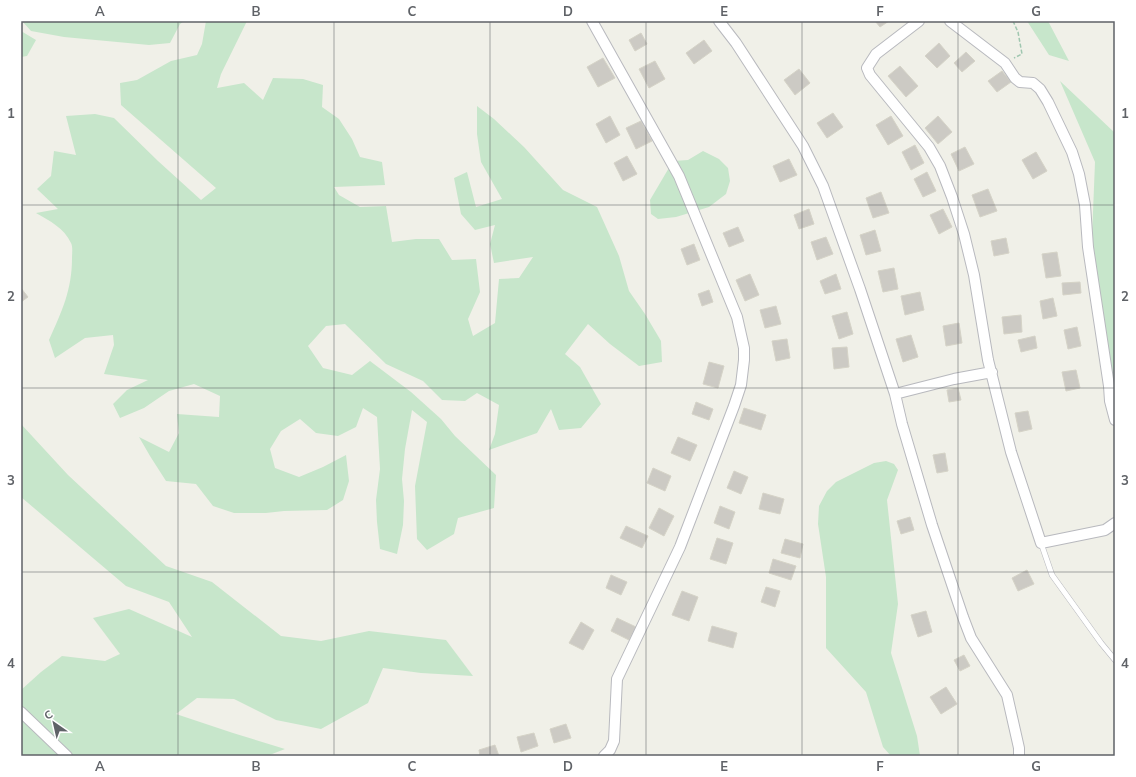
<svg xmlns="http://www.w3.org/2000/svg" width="1136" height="777" font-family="Mulish,sans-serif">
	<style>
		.green { fill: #c7e6cb }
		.building { fill: #cccac4; stroke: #d5d3c7 }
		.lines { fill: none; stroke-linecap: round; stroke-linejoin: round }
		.service-casing { stroke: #b8b9be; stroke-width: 6 }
		.minor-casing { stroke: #b8b9be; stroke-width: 12 }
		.path { stroke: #a0c7b0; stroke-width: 1.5; stroke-dasharray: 4 2; stroke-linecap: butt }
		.service { stroke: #fff; stroke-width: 5 }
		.minor { stroke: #fff; stroke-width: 10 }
		.grid { fill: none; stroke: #5f6267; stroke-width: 1; stroke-opacity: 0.55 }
		.neatline { fill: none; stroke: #5f6267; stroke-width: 1.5 }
		.grid-label { font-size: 13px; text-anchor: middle; font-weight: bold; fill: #5f6267 }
	</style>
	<rect width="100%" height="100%" fill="#f0f0e8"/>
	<path class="green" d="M22 21H184L180 24 170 43 149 45 64 37 31 31Z
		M206 21H247L221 74 217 88 244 83 263 100 273 78 303 79 323 85 322 107 339 119 352 139 360 157 382 162 385 185 334 187 339 195 360 207 386 206 392 242 416 239H439L452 260 476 259 480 292 468 319 473 336 495 323 499 279 519 278 533 257 494 263 490 244 495 225 475 230 461 214 454 178 467 172 476 207 502 199 481 162 477 134V106L494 119 524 147 563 190 597 207 619 256 629 291 645 314 661 341 662 362 639 366 610 344 588 324 565 354 580 367 601 404 581 428 559 430 551 409 537 433 489 450 495 434 499 405 477 393 465 401 442 400 423 381 386 364 345 324 326 326 308 346 323 368 352 375 370 361 411 392 441 419 455 436 496 475 494 508 458 518 454 534 427 550 417 539 415 486 427 422 412 410 405 449 402 479 404 501 403 525 397 554 380 549 377 522 376 500 380 469 377 417 363 408 356 427 338 436 316 433 300 419 281 431 270 449 275 468 299 477 323 467 346 455 349 481 343 500 327 510 284 511 266 513H234L213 506 196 484 166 481 150 456 139 437 169 452 179 433 177 414 219 417 220 396 194 384 169 391 144 408 120 418 113 404 127 390 148 380 104 374 114 345 113 335 85 338 55 358 49 340C62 311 72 290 72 258 72 253 73 247 71 243 64 228 50 221 36 213L58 209 37 189 51 176 54 151 76 155 66 116 95 114 114 118 158 161 201 200 216 188 121 105 120 83 137 80 171 61 197 55 202 44Z
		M1027 21H1048L1069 61 1049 55Z
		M21 31 36 40 27 56 21 57Z
		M1060 81 1115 133V392L1091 262 1095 162Z
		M703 151 719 159 728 168 730 181 726 194 709 207 676 217 658 219 651 214 650 200 673 161 688 160Z
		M21 424 68 475 166 566 212 582 281 636 321 641 369 631 446 640 473 676 421 673 383 668 368 703 321 729 276 720 234 699 197 698 176 714 233 733 285 749 267 756H21V690L41 672 62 656 105 661 120 654 93 618 129 609 192 637 169 602 126 586 21 497Z
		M886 461 894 464 898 470 887 500 898 604 891 653 917 736 920 756H891L883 747 866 692 826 648V577L818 524 819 506 827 491 836 482 874 463Z"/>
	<path class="building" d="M875 21H889L880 27Z
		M641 33 647 44 635 51 629 40Z
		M704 40 712 51 694 64 686 53Z
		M939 43 950 56 937 68 925 56Z
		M966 52 975 61 962 72 954 63Z
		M603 58 615 78 598 87 587 67Z
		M655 61 665 79 649 88 639 69Z
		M900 66 918 86 906 97 888 76Z
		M799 69 810 83 795 95 784 80Z
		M1002 71 1011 82 997 92 988 81Z
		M833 113 843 127 827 138 817 123Z
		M610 116 620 135 606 143 596 124Z
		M891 116 903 136 888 145 876 125Z
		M938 116 952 132 938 144 925 128Z
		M641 121 652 141 636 149 626 128Z
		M915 145 924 163 911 170 902 152Z
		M965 147 974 164 959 171 951 154Z
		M1036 152 1047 171 1033 179 1022 160Z
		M627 156 637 174 623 181 614 163Z
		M789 159 797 175 780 182 773 166Z
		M927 172 936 191 923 197 914 179Z
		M988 189 997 211 980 217 972 195Z
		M881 192 889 213 873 218 866 198Z
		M809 209 814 224 799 229 794 215Z
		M943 209 952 227 939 234 930 215Z
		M738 227 744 241 729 247 723 233Z
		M875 230 881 251 866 255 860 235Z
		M826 237 833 254 817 260 811 242Z
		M1006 238 1009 253 994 256 991 241Z
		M694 244 700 260 687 265 681 249Z
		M1057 252 1061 276 1046 278 1042 254Z
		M894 268 898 289 883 292 878 271Z
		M750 274 759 295 745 301 736 280Z
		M836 274 841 289 825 294 820 281Z
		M1080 282 1081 293 1063 295 1062 283Z
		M21 288 28 297 21 302Z
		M709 290 713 302 702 306 698 294Z
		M920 292 924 310 905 315 901 296Z
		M1053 298 1057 316 1043 319 1040 301Z
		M776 306 781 324 765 328 760 310Z
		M847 312 853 334 839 339 832 316Z
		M1021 315 1022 332 1004 334 1002 317Z
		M959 323 962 343 946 346 943 326Z
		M1077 327 1081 346 1068 349 1064 330Z
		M911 335 918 357 903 362 896 339Z
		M1035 336 1037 348 1021 352 1018 340Z
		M787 339 790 358 776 361 772 341Z
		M847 347 849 367 834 369 832 348Z
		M709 362 724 366 718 388 703 384Z
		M1076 370 1080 388 1066 391 1062 372Z
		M958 388 961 400 949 402 947 390Z
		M696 402 713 409 709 420 692 414Z
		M744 408 766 415 761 430 739 423Z
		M1028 411 1032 429 1019 432 1015 413Z
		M678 437 697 445 690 461 671 453Z
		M945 453 948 471 937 473 933 455Z
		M653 468 671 476 665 491 647 483Z
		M734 471 748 477 741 494 727 488Z
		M763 493 784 499 780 514 759 509Z
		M720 506 735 512 729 529 714 523Z
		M659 508 674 516 664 536 649 528Z
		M910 517 914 530 901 534 897 521Z
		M626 526 648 536 642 548 620 538Z
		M717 538 733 543 726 564 710 559Z
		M785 539 803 544 800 558 781 553Z
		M773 559 796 566 791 580 769 573Z
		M1027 570 1034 584 1018 591 1012 578Z
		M611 575 627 582 621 595 606 588Z
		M766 587 780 591 775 607 761 602Z
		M682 591 698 597 689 621 672 615Z
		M926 611 932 632 918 637 911 615Z
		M617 618 636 627 629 640 611 631Z
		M581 622 594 630 583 650 569 643Z
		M712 626 737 633 733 648 708 641Z
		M964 655 970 666 960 671 954 660Z
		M946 687 957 704 941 714 930 697Z
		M566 724 571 738 554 743 550 729Z
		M534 733 538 746 521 752 517 737Z
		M495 745 499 756H480L479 750Z"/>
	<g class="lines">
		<g class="service-casing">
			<path id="service" d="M1041 543 1052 575 1101 643 1115 660"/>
		</g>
		<g class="minor-casing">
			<path id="minor" d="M592 21 679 176 737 317 744 348V360L741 385 734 406 680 547 617 679 614 741 610 750 604 756
				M719 21 736 43 803 146 823 186 860 289 895 394 902 424 932 525 963 617 971 638 1007 695 1019 748V756
				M919 21 876 54 867 68 870 75 929 147 940 166 952 197 964 234 974 275 988 360 1011 452 1041 543 1105 530 1115 523
				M950 21 1005 63 1015 78 1020 82 1033 83 1040 89 1048 102 1072 152 1079 174 1085 205 1088 247 1109 386 1110 401 1115 420
				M895 394 954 379 992 372
				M21 712 67 756"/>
		</g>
		<path class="path" d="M1013 21 1018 32 1022 54 1014 58"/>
		<use href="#service" class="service"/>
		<use href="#minor" class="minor"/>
	</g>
	<path class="grid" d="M178 21V756M334 21V756M490 21V756M646 21V756M802 21V756M958 21V756M21 205H1115M21 388H1115M21 572H1115"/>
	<rect width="1136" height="777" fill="none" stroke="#ffffff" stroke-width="44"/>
	<g transform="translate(54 723) rotate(326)" stroke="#ffffff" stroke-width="3" paint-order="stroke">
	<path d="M0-3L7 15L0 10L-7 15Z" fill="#5f6267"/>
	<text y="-6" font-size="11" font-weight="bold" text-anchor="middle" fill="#5f6267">С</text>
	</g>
	<rect x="22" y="22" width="1092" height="733" class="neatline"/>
	<g class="grid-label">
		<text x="100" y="16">A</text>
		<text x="256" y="16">B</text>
		<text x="412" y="16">C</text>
		<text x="568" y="16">D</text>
		<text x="724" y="16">E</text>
		<text x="880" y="16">F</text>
		<text x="1036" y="16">G</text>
		<text x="11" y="118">1</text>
		<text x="1125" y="118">1</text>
		<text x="11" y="301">2</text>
		<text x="1125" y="301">2</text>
		<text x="11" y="485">3</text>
		<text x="1125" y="485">3</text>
		<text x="11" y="668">4</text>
		<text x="1125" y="668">4</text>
		<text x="100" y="771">A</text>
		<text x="256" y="771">B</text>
		<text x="412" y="771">C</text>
		<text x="568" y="771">D</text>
		<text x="724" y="771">E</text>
		<text x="880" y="771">F</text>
		<text x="1036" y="771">G</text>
	</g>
</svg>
